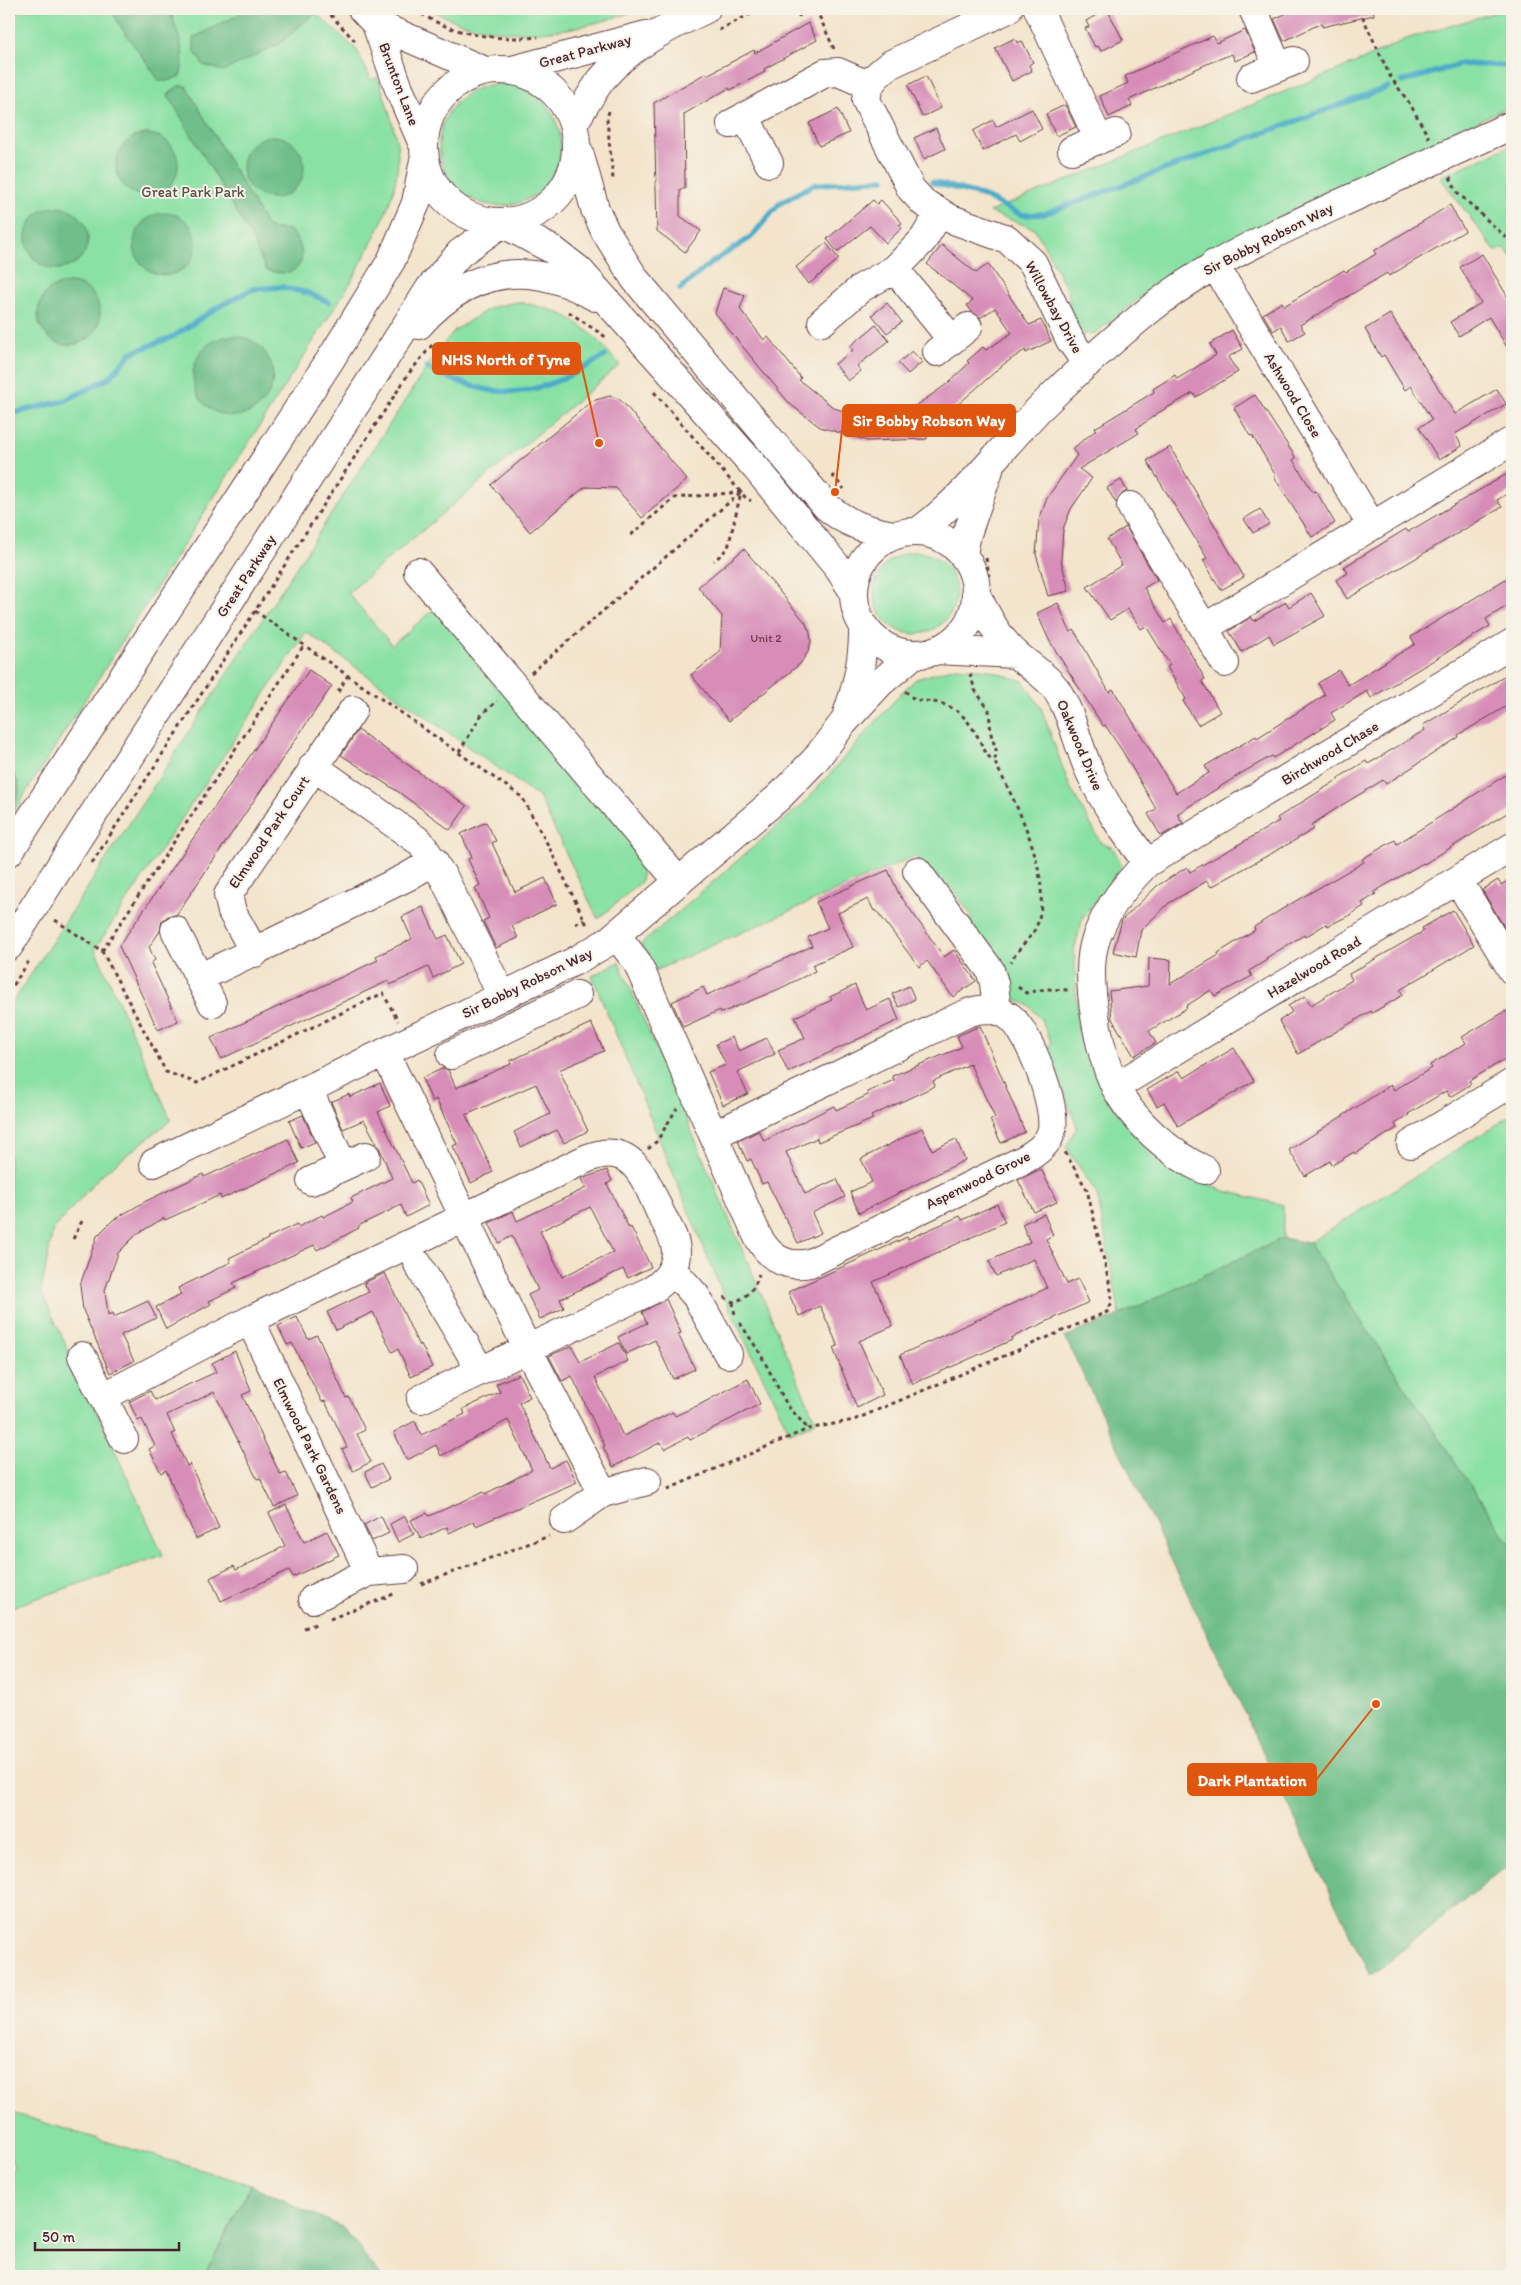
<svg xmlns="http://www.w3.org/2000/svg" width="1521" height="2285" font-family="Itim,sans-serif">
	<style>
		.green { fill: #8ae1a4; stroke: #6a8068 }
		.forest { fill: #6fbf8a; stroke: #5c6f5a }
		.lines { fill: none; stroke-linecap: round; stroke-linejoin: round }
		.stream { stroke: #49abc8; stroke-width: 5.5 }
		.building { fill: #d78db8; fill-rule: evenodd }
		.minor-casing { stroke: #633d43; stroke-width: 30 }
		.path { stroke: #633d43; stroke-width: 3; stroke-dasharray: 4 4; stroke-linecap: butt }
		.minor { stroke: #fff; stroke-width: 28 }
		.labels { text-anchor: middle; stroke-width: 4; stroke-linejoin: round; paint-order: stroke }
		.number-label { font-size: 12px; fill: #6d3a4e }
		.street-label { font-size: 15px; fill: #4a1f2b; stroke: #f7f3e8 }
		.park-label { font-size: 15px; fill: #5a5049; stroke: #f7f3e8 }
		.leader { fill: none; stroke: #e0560e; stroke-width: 2 }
		.callout-dot { fill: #e0560e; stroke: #f7f3e8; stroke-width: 2 }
		.callout { fill: #e0560e; stroke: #e0560e; stroke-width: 2 }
		.callout-label { font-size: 16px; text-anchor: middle; font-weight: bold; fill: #fff }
	</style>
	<rect width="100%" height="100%" fill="#f7f3e8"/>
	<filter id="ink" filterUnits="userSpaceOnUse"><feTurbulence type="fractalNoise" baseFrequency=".02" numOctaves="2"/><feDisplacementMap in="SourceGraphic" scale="10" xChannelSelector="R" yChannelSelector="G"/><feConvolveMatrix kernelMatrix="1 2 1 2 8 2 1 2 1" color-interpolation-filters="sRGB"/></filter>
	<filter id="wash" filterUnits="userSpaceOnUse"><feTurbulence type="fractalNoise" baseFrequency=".0096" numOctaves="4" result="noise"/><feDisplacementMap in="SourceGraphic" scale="20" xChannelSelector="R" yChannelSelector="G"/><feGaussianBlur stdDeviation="1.12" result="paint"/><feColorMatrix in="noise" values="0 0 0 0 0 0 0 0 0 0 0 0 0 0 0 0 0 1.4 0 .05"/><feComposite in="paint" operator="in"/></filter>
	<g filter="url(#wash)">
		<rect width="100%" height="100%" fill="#f3e4cb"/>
		<path class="green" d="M23 9H311L357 50 371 80 378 77C385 99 393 121 397 144 404 192 372 241 351 282L9 819V20Z
			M430 9H640C573 34 496 46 430 9Z
			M1503 10 1512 11V105L1185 262 1096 333 1082 334 1071 318 1068 291 1035 229 989 212 1362 60 1406 39Z
			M439 145a61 61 0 1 1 122 0a61 61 0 1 1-122 0Z
			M1512 145V257L1504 249 1495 251 1440 177Z
			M516 302C570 310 585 325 620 365L348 593 392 645 439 605 643 852 641 882 598 919 539 797 306 632 95 949 171 1120 100 1176 53 1230 41 1291 163 1555 9 1608V1008L436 353 455 330 490 308Z
			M874 593a41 41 0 1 1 82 0a41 41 0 1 1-82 0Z
			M956 667 989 670 1023 681 1041 708 1069 785 1101 843 1113 848 1122 866 1083 917 1074 950 1078 1031 1098 1084 1119 1115 1149 1152 1175 1169 1221 1190 1283 1205V1238L1120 1315 1097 1194 1066 1147 1077 1127 1048 1050 1051 1042 1041 1019 1028 1005 1008 996 970 928 972 916 952 889 942 888 915 856 652 972 641 944 804 803 902 692 916 679Z
			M619 962 816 1422 790 1433 725 1299 592 976Z
			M1512 1115V1547L1309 1243Z
			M9 2112 251 2185 204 2276H9V2173L15 2167 9 2157Z"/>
		<path class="forest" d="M111 9H170C176 30 188 54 180 76L168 81H159C144 56 123 35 111 9Z
			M244 9H311L315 13 279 44 224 71 203 65 194 50 193 38 238 15Z
			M178 86H186L268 228 290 230C312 254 303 282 266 270L251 237 168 95Z
			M116 165a31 31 0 1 1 62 0a31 31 0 1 1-62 0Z
			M242 167a31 31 0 1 1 62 0a31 31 0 1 1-62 0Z
			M26 238a31 31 0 1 1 62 0a31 31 0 1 1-62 0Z
			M134 244a31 31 0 1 1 62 0a31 31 0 1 1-62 0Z
			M38 314a31 31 0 1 1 62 0a31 31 0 1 1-62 0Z
			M193 376a40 40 0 1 1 80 0a40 40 0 1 1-80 0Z
			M9 768C24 787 21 794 9 813Z
			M1283 1238 1309 1243 1512 1547V1862L1370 1976 1065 1337 1120 1315Z
			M251 2185 342 2227 381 2276H204Z"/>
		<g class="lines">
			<path class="stream" d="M1402 82 1461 64 1512 66
				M932 182 981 195 1022 215 1044 214 1388 87
				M680 289 711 263 750 238 780 203 813 185 884 179
				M426 367C502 405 534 398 605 356
				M9 414 64 401 109 378 131 353 174 336 218 307 253 289 281 287 308 293 329 302"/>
		</g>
		<g id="blocks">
			<path class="building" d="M1107 9 1123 40 1101 51 1098 46 1095 47 1085 28 1089 27 1086 21Z
				M1296 9H1373L1374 15 1322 27V23L1284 41 1274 19Z
				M808 23 817 40 764 69 765 72 730 90 729 88 684 114 685 189H680V216L701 231 685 252 657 231 654 103 706 73 707 75 754 50 755 53Z
				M1245 30 1255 52 1235 61 1232 54 1209 63 1129 100 1132 106 1109 117 1100 96 1128 83 1125 76 1213 36 1217 43Z
				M1015 38 1017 43 1022 41 1033 62 1029 65 1032 71 1012 81 995 48Z
				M926 76 941 108 922 117 908 85Z
				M1065 105 1076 127 1056 136 1046 114Z
				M838 109 849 133 819 146 809 123Z
				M1032 109 1042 129 1020 141 1016 134 983 151 973 131 993 120 996 127Z
				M936 128 945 149 924 159 914 138Z
				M873 200 877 204 881 200 902 223 899 225 902 228 886 243 870 226 837 252 827 239Z
				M1450 205 1465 231 1389 276 1387 273 1300 325 1305 332 1289 341 1281 326 1273 331 1263 314 1282 302 1284 306 1344 270 1346 272 1376 254 1374 251Z
				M826 243 839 259 809 284 796 267Z
				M942 245 976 273 988 264 1029 325 1041 320 1051 341 1026 353 1025 350 1004 364 947 414 949 417 922 435 927 436V439L868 441 820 427 790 404 715 313 723 288 745 295 740 309 764 340 768 337 801 378 799 380 834 408 882 423 876 416 894 415 913 408 947 384 969 363 967 361 983 347 986 350 1012 333 995 308 980 318 972 312 967 305 973 301 927 264Z
				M1482 254 1512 304V356L1489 317 1459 336 1450 322 1481 303 1460 267Z
				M887 303 902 322 887 333 872 315Z
				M1390 314 1455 414 1497 389 1506 404 1455 434 1462 446 1439 460 1419 427 1432 420 1411 386 1405 390 1384 355 1381 357 1365 329Z
				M876 325 889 341 857 366 861 371 848 381 835 364 853 350 850 346Z
				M1232 330 1243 349 1228 357 1238 372 1196 397 1193 393 1158 413 1136 429 1139 433 1079 469 1092 478 1071 509 1063 529 1061 560 1069 591 1048 596 1036 554 1039 520 1047 498 1077 455 1072 449 1096 430 1095 428 1154 392 1153 389 1175 375 1177 379 1216 355 1210 344Z
				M912 351 922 362 908 374 898 363Z
				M1255 395 1296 458 1293 460 1313 492 1316 491 1335 523 1312 537 1274 477 1276 476 1252 435 1250 436 1234 408Z
				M610 396 618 398 626 406 687 480 642 518 616 488 585 487 530 532 491 485 592 401Z
				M1170 447 1244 577 1221 590 1203 560 1207 558 1147 461Z
				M1512 471V491L1497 500 1502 507 1347 599 1336 580 1348 573 1344 567 1406 529 1408 532Z
				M1121 480 1127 491 1123 493 1116 503 1107 488Z
				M1260 509 1269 524 1253 533 1244 519Z
				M1126 527 1157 580 1144 588 1165 623 1171 619 1205 679 1202 681 1220 712 1198 725 1183 701 1186 699 1167 667 1170 665 1146 626 1141 629 1128 609 1110 620 1087 587 1122 565 1107 539Z
				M744 549 805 622 810 633 811 642 808 652 800 664 729 721 691 675 720 652 722 616 698 587Z
				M1512 575V603L1486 619 1490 626 1371 698 1367 691 1331 713 1335 720 1273 758 1272 756 1245 771 1177 814 1183 823 1161 836 1148 814 1156 809 1123 752 1105 725 1103 726 1049 640 1037 613 1058 603 1070 632 1074 630 1109 692 1113 689 1176 793 1209 773 1205 766 1256 736 1257 738 1325 695 1318 683 1339 670 1348 685 1415 644 1411 637Z
				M1311 593 1325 616 1274 644 1269 635 1242 652 1229 631 1251 617 1254 621 1286 602 1289 607Z
				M309 670 332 686 176 915 168 916 162 921 160 931 149 947 155 960 151 963 178 1021 158 1030 119 946Z
				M1512 672V703L1458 735 1459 737 1386 784 1383 780 1342 805 1311 825 1314 829 1292 842 1211 887 1207 881 1169 903 1141 930 1136 957 1113 952 1122 920 1157 886 1187 867 1190 872 1250 838 1279 821 1277 818 1339 779 1338 778 1366 761 1368 764 1425 730 1423 725Z
				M358 730 467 806 450 830 400 793 341 755Z
				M1512 771V810L1424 864 1423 863 1374 892 1376 894 1362 903 1364 906 1348 916 1328 926 1326 924 1305 937 1304 935 1266 958 1267 960 1249 971 1252 976 1215 996 1211 990 1186 1006 1187 1008 1149 1031 1156 1043 1134 1056 1112 1019 1109 991 1148 986 1149 958 1171 960 1170 984 1219 955 1218 953 1255 930 1254 927 1287 906 1364 862 1362 859 1395 840 1397 844Z
				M486 822 496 841 492 843 515 892 545 878 557 904 512 926 518 938 496 948 483 921 489 918 475 888 480 885 468 859 472 857 461 834Z
				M888 870 899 894 944 957 954 950 976 981 953 997 927 961 919 967 876 910 874 911 868 899 838 913 853 947 812 965 815 971 779 989 721 1013 720 1010 683 1027 672 1002 703 987 707 995 812 946 808 937 828 928 816 902Z
				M1512 878V940L1482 890 1498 880 1501 885Z
				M423 907 438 939 447 935 461 964 433 978 428 967 390 985 388 981 221 1059 211 1038 378 960 376 956 412 939 402 917Z
				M1453 910 1474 945 1400 990 1403 995 1372 1013 1371 1011 1298 1054 1279 1021 1292 1012 1288 1006 1305 996 1311 1005 1352 980 1349 974 1424 931 1422 928Z
				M855 985 866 1010 890 999 899 1020 788 1072 778 1050 805 1038 795 1017 832 1000 830 997Z
				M909 986 915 999 899 1007 892 994Z
				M1506 1011 1512 1022V1055L1469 1081 1471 1084 1450 1097 1446 1091 1408 1114 1409 1115 1395 1124 1397 1128 1355 1154 1354 1152 1332 1165 1330 1161 1305 1176 1289 1150 1391 1085 1394 1090 1432 1068 1430 1065 1466 1043 1462 1037Z
				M591 1023 604 1051 559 1070 588 1131 564 1143 557 1130 521 1147 514 1132 550 1114 536 1084 466 1115 493 1172 471 1183 453 1146 457 1144 436 1099 432 1101 422 1078 444 1068 448 1070 456 1088 511 1064 510 1061Z
				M980 1026 1025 1132 1001 1143 990 1120 995 1118 970 1064 933 1081 935 1086 871 1116 873 1119 818 1142 817 1138 786 1152 805 1194 837 1179 845 1197 812 1213 821 1233 798 1243 767 1182 762 1184 751 1159 747 1161 738 1141 759 1131 764 1141 834 1106 836 1110 868 1095 867 1092 894 1080 892 1076 962 1047 957 1036Z
				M732 1037 739 1051 767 1038 775 1054 737 1072 748 1094 723 1105 708 1072 726 1065 716 1044Z
				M1234 1048 1254 1081 1178 1126 1164 1102 1157 1106 1147 1090 1179 1071 1184 1078Z
				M380 1083 390 1106 378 1112 412 1183 417 1180 429 1205 406 1217 401 1205 358 1226 359 1228 317 1250 314 1245 233 1283 236 1288 209 1301 211 1304 166 1329 156 1307 181 1295 178 1288 231 1262 229 1258 268 1239 267 1238 297 1224 298 1227 322 1215 323 1217 353 1202 351 1198 392 1178 380 1149 364 1120 343 1129 331 1102 349 1094 350 1097Z
				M303 1115 315 1142 301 1148 289 1121Z
				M922 1128 932 1150 956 1139 965 1160 859 1213 850 1192 872 1182 861 1159Z
				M288 1139 299 1163 221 1199 220 1195 165 1220 164 1218 137 1234 118 1253 105 1290 108 1315 113 1313 114 1317 148 1301 156 1318 121 1335 134 1361 110 1373 83 1310 80 1285 97 1236 113 1220 146 1201 203 1174 204 1177Z
				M1041 1169 1057 1202 1034 1212 1018 1180Z
				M607 1170 612 1181 607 1184 629 1228 631 1227 651 1267 628 1278 623 1269 560 1299 564 1308 540 1319 528 1295 538 1290 512 1236 499 1243 489 1223 513 1211 517 1221 586 1188 581 1179ZM590 1207 613 1252 562 1277 540 1231Z
				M997 1204 1005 1222 873 1282 893 1326 859 1341 883 1395 857 1408 833 1348 838 1346 820 1306 799 1316 788 1292 907 1237 908 1239 960 1216 962 1220Z
				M1044 1214 1053 1235 1046 1239 1067 1284 1078 1279 1089 1302 1011 1338 1012 1340 913 1384 900 1355 1047 1288 1034 1259 996 1276 989 1261 1030 1242 1022 1224Z
				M385 1273 419 1346 421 1344 432 1367 411 1377 398 1349 392 1352 373 1312 336 1330 327 1312 369 1292 364 1283Z
				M666 1299 681 1333 678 1334 695 1369 673 1379 655 1340 626 1354 618 1337 647 1323 642 1312Z
				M297 1317 308 1339 317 1335 346 1398 349 1397 365 1430 357 1434 371 1462 353 1471 342 1449 347 1447 325 1401 322 1402 292 1343 287 1345 278 1326Z
				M619 1343 628 1361 595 1377 623 1436 673 1412 675 1416 699 1405 748 1379 760 1404 690 1440 688 1437 664 1449 661 1442 613 1467 603 1447 605 1446 572 1376 562 1381 549 1356 572 1346 580 1362Z
				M235 1351 251 1391 242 1395 280 1474 286 1472 297 1496 274 1507 260 1478 257 1479 214 1392 167 1415 175 1433 172 1434 187 1466 190 1464 219 1528 196 1539 166 1470 161 1473 149 1449 155 1446 142 1419 138 1421 129 1402 150 1391 155 1400 216 1372 212 1363Z
				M519 1374 530 1397 519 1403 550 1468 566 1460 577 1482 476 1526 474 1521 449 1533 447 1527 421 1539 411 1520 427 1513 429 1516 484 1492 485 1494 532 1470 508 1420 441 1456 436 1445 407 1460 394 1432 415 1421 421 1435 465 1414 463 1409 500 1392 496 1384Z
				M381 1464 389 1479 372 1487 365 1472Z
				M286 1505 304 1542 327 1531 339 1555 293 1577 289 1570 221 1601 210 1578 234 1566 236 1570 285 1546 269 1513Z
				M381 1516 389 1533 372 1541 364 1525Z
				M405 1516 414 1534 398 1542 390 1524Z"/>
		</g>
	</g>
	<g filter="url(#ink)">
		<use href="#blocks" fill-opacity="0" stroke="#633d43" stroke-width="1"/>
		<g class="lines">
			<g class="minor-casing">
				<path id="minor" d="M362 9 376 24 399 89 422 142
					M1008 9 891 64C876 75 868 82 866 100L911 189 924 203 951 219 1007 239 1033 263 1070 340 1087 364
					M1038 9 1099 140
					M1253 9 1278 67
					M376 24 483 70
					M424 146a76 76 0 1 1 152 0a76 76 0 1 1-152 0Z
					M512 70 646 35
					M1251 78 1294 61
					M745 116 769 163
					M574 123C583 108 591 94 601 80 628 47 668 27 706 9
					M731 124 825 73 838 72 868 85
					M1072 150 1116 133
					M579 152 595 209 605 231 635 279 826 506C847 524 867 530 893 535
					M1214 264 1372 526
					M895 269 952 340
					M822 322 861 288 895 269 923 240 940 212
					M419 325C469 268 530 259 595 297
					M937 352 968 327
					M1131 506 1225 663
					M919 531C965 497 999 451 1038 410 1074 374 1113 339 1153 307 1210 262 1275 233 1341 203 1398 177 1455 151 1512 125
					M854 593a61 61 0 1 1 122 0a61 61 0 1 1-122 0Z
					M963 554 967 534 989 470
					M418 572 679 882
					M976 594C987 616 998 638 1016 654 1029 666 1045 674 1056 689 1072 713 1077 743 1089 770 1104 804 1125 833 1147 863
					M1204 628 1512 441
					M936 650 1016 654
					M847 714C858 684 864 656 863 625
					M313 766 420 842 444 878 502 996
					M9 852 332 357 391 261 416 203 424 160
					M917 871 990 970 994 983 997 1011
					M1458 880 1512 970
					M175 930 212 1003
					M616 935 637 962 758 1237C770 1258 786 1268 810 1263L1025 1159C1036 1153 1047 1145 1051 1133 1059 1110 1029 1031 1010 1017 997 1006 978 1008 963 1015L714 1135
					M9 946 430 288 460 253 502 223 553 250 579 270 756 468 839 569 854 592
					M255 953 232 912 228 895 353 710
					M199 978 407 877 434 861
					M385 1053 527 1348 603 1493
					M451 1055 577 995
					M1115 1087 1512 847
					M308 1089 343 1166
					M1411 1144 1512 1083
					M154 1163 573 962 606 943 779 797 815 760 844 722 880 683 913 655
					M1205 1170C1172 1156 1131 1119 1115 1086 1099 1053 1085 981 1094 945 1103 913 1124 886 1147 863L1512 643
					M311 1181 366 1156
					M418 1264C438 1300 461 1334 480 1371
					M672 1269 696 1296 728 1354
					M250 1320 369 1572
					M82 1356 124 1439
					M103 1397 250 1320 588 1158C633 1140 645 1179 660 1212 666 1224 676 1238 676 1252 676 1269 666 1281 652 1290L421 1399
					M564 1520 603 1493 647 1481
					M313 1599 369 1572 404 1569"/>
			</g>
			<path class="path" d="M325 9 357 43
				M415 9C448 35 498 41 538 37
				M816 9 834 49
				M1359 9 1390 76 1410 104 1429 138
				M799 17 800 9
				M719 30 760 9
				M609 111 607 119 613 179
				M1450 177 1457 192 1512 243
				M569 312 607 338
				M654 392 745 497 751 501
				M832 475 844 489
				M631 535 674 498 741 492 728 548 714 561
				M986 558 989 576
				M255 611 522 797 549 847 588 927
				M531 673 741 492
				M970 674 975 690 989 710 991 734 997 753 994 761C1017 805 1054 875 1037 925 1031 940 1016 949 1011 963
				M905 691 915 700C948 702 962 708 979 739 983 747 986 756 994 761
				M338 692 348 675
				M459 752 482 714 497 701
				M92 863 409 373 433 344
				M55 920 102 951 166 1072 197 1083 383 993 398 1021
				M575 924 584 920
				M102 951 304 645
				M1018 987 1026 993 1046 989 1069 990
				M9 992 29 961
				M648 1149 657 1141 677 1108
				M73 1239 82 1221
				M724 1297 733 1302C748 1298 755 1288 759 1274
				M733 1302 735 1316
				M740 1323 760 1353 787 1405 808 1429
				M668 1489 808 1429 854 1420 1107 1312 1112 1302 1111 1290 1087 1190 1065 1152
				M421 1584 549 1536
				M330 1619 394 1594
				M304 1628 319 1623"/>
			<use href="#minor" class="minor"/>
		</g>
	</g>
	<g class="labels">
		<g class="number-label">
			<text x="766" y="642">Unit 2</text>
		</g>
		<g class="street-label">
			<text transform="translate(585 51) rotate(-15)" y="5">Great Parkway</text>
			<text transform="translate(399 84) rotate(69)" y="5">Brunton Lane</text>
			<text transform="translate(1268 239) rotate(-27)" y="5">Sir Bobby Robson Way</text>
			<text transform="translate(1054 307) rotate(61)" y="5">Willowbay Drive</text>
			<text transform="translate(1293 395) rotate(59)" y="5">Ashwood Close</text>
			<text transform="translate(246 576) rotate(-57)" y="5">Great Parkway</text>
			<text transform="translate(1080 745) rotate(67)" y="5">Oakwood Drive</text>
			<text transform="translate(1330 753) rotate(-31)" y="5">Birchwood Chase</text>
			<text transform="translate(269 832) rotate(-56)" y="5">Elmwood Park Court</text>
			<text transform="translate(1314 967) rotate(-31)" y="5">Hazelwood Road</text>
			<text transform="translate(527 983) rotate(-26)" y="5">Sir Bobby Robson Way</text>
			<text transform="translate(978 1180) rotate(-26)" y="5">Aspenwood Grove</text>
			<text transform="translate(310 1446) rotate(64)" y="5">Elmwood Park Gardens</text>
		</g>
		<g class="park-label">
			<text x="193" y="197">Great Park Park</text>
		</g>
	</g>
	<path class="leader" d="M599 443L580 359M835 492L843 421M1376 1704L1316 1780"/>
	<g class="callout-dot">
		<circle cx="599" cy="443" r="5"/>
		<circle cx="835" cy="492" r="5"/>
		<circle cx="1376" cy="1704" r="5"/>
	</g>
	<g class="callout">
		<rect x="433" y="343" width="147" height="31" rx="5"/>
		<rect x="843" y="405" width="172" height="31" rx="5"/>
		<rect x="1188" y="1764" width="128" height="31" rx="5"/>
	</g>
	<g class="callout-label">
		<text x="506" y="365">NHS North of Tyne</text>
		<text x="929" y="426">Sir Bobby Robson Way</text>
		<text x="1252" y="1786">Dark Plantation</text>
	</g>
	<rect width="1521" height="2285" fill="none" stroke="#f7f3e8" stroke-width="30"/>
	<path d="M35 2242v8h144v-8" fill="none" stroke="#4a1f2b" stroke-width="2.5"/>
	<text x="42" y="2242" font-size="15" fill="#4a1f2b" stroke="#f7f3e8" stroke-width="4" paint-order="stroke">50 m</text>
</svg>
